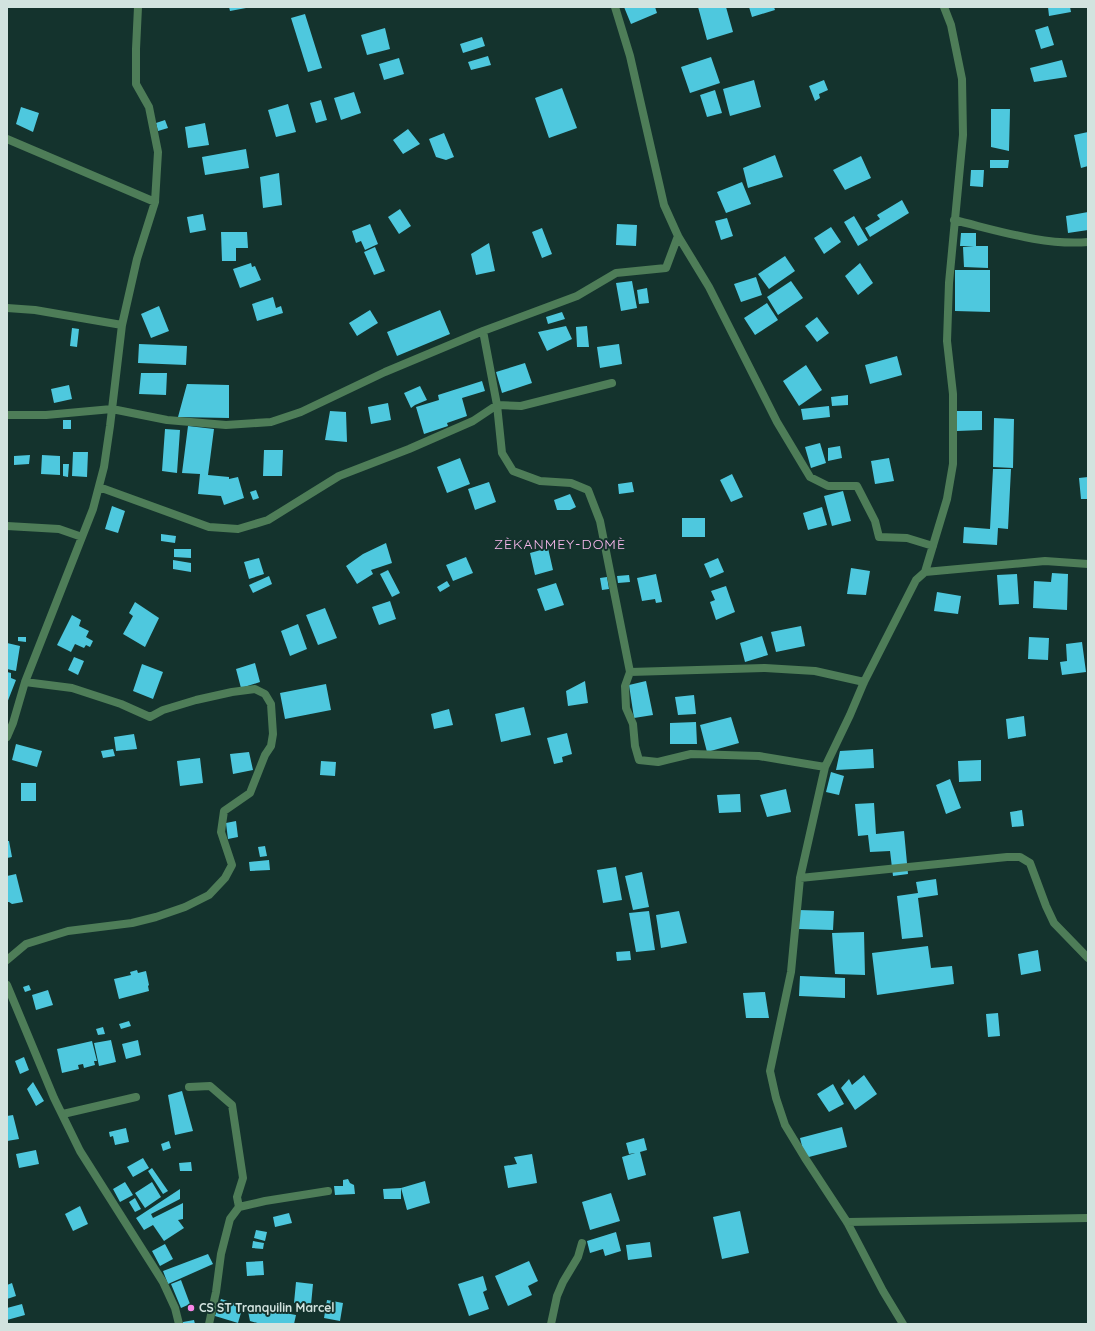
<svg xmlns="http://www.w3.org/2000/svg" width="1095" height="1331" font-family="Quicksand,sans-serif">
	<style>
		.building { fill: #4ec8de }
		.lines { fill: none; stroke-linecap: round; stroke-linejoin: round }
		.minor { stroke: #4e7d58; stroke-width: 8 }
		.poi-dot { fill: #f987e8; stroke: #14332d; stroke-width: 1.5 }
		.labels { text-anchor: middle; stroke-width: 4; stroke-linejoin: round; paint-order: stroke }
		.poi-label { font-size: 12px; font-weight: bold; fill: #d2e3df; stroke: #14332d; text-anchor: start }
		.quarter-label { font-size: 14px; letter-spacing: 1px; fill: #f9b9ee; stroke: #14332d }
	</style>
	<rect width="100%" height="100%" fill="#14332d"/>
	<path class="building" d="M229 7H246V8L230 11Z
		M624 7H655L657 13 631 24Z
		M698 7H726L733 32 707 40Z
		M749 7H774L775 10 752 17Z
		M1048 7H1070L1071 12 1049 16Z
		M305 14 322 68 308 72 291 18Z
		M1048 26 1054 45 1041 49 1035 30Z
		M385 28 390 49 367 55 361 35Z
		M482 37 485 46 463 53 460 44Z
		M488 56 491 65 471 70 468 62Z
		M711 57 720 83 690 93 681 67Z
		M399 58 404 74 384 80 379 64Z
		M1062 60 1067 77 1034 82 1030 68Z
		M754 80 761 107 730 116 723 89Z
		M824 80 828 90 819 94 820 98 815 101 809 86Z
		M562 88 577 128 549 138 535 98Z
		M715 90 722 113 707 117 700 95Z
		M354 92 361 113 341 120 334 98Z
		M321 100 327 120 316 123 310 103Z
		M288 104 296 132 276 137 268 110Z
		M21 107 39 113 33 132 16 124Z
		M991 109H1010L1009 151 991 147Z
		M165 120 168 128 158 131 156 123Z
		M205 123 209 145 188 148 185 127Z
		M408 129 420 144 403 154 393 140Z
		M1088 132V166L1081 168 1074 135Z
		M444 133 454 157 446 160 436 157 429 139Z
		M246 149 249 168 205 175 202 157Z
		M775 155 783 177 748 188 743 168Z
		M861 156 871 178 845 190 833 170Z
		M990 160H1009L1008 168H990Z
		M971 170H984L983 187 970 186Z
		M279 173 282 205 263 208 260 177Z
		M742 182 751 204 726 213 717 192Z
		M902 200 909 213 870 237 865 228 880 219 877 215Z
		M400 209 411 226 399 234 388 217Z
		M1088 212V230L1068 233 1066 216Z
		M203 214 206 230 190 233 187 217Z
		M854 216 868 240 858 246 844 222Z
		M727 218 733 236 721 240 715 221Z
		M370 224 378 244 365 250 361 241 356 243 352 231Z
		M617 224 637 225 636 246 616 245Z
		M831 227 841 242 824 254 814 238Z
		M542 228 552 254 542 258 532 232Z
		M221 232H247L248 248H236V261H222Z
		M961 233H976V246H988V268L964 267 963 247 974 246H960Z
		M489 243 495 271 476 275 471 254Z
		M375 247 385 271 374 275 364 252Z
		M785 256 795 271 769 289 758 274Z
		M251 263 252 267 255 266 261 280 240 288 233 269Z
		M860 263 873 283 858 295 845 276Z
		M955 270H990V312L955 311Z
		M756 277 762 295 741 302 734 284Z
		M632 281 637 308 621 311 616 283Z
		M791 281 803 298 778 315 767 297Z
		M647 288 649 303 639 304 637 290Z
		M273 297 276 308 281 306 283 313 257 321 252 304Z
		M767 303 778 320 755 335 744 318Z
		M159 306 169 331 151 338 141 314Z
		M370 310 378 323 357 336 349 323Z
		M440 310 450 334 397 356 387 332Z
		M562 312 565 319 548 324 546 317Z
		M817 317 829 333 817 342 805 326Z
		M566 326 572 339 547 351 538 332Z
		M587 326 589 347H577L576 327Z
		M72 328 79 329 77 347 70 346Z
		M139 344 187 346 186 365 138 363Z
		M619 344 622 364 600 368 597 347Z
		M897 356 902 375 870 384 865 365Z
		M525 363 532 383 502 393 496 372Z
		M806 365 822 390 799 406 783 381Z
		M141 373H167L166 395 139 394Z
		M482 381 485 391 462 398 467 416 447 423 448 426 424 434 416 407 439 400 438 395Z
		M187 384 229 385V418L178 417Z
		M69 385 72 399 54 403 51 389Z
		M420 386 427 400 415 405 411 408 404 393Z
		M848 395V405L832 406 831 397Z
		M388 403 391 420 371 424 368 407Z
		M829 406 830 417 803 420 801 409Z
		M330 411 346 412 347 442 325 440Z
		M956 411H982V430L957 431Z
		M994 418 1014 419 1013 468 993 467Z
		M63 420H71V429H63Z
		M188 426 214 429 208 475 229 477V479L238 477 244 498 224 505 221 496 198 494 200 474 182 473Z
		M165 429 180 430 177 473 162 471Z
		M820 443 826 463 811 468 805 447Z
		M840 446 842 458 828 461V448Z
		M264 450H283L282 476H263Z
		M73 452H88L87 477 72 476Z
		M30 455 29 464 14 465V456Z
		M42 455 60 456V475L41 474Z
		M460 458 470 484 447 493 437 467Z
		M889 458 894 481 875 484 871 461Z
		M63 464H69L68 477 63 476Z
		M993 469H1011L1008 529 998 528 997 545 963 543 964 527 990 529Z
		M732 474 743 497 731 502 720 480Z
		M1088 477V499H1081L1079 478Z
		M489 482 496 502 475 510 468 489Z
		M632 482 634 492 619 494 618 484Z
		M256 490 259 498 253 500 250 492Z
		M843 491 851 521 832 526 824 496Z
		M570 494 576 507 570 510H557L554 500Z
		M112 506 125 511 118 533 105 529Z
		M822 507 827 525 808 530 803 513Z
		M682 518H705V537H682Z
		M161 534 176 536 175 543 161 541Z
		M386 543 392 563 371 570 373 574 357 584 346 566 363 554Z
		M548 548 553 570 535 575 530 553Z
		M174 549H191V558L174 557Z
		M466 557 473 573 453 581 446 565Z
		M259 558 264 574 249 579 244 562Z
		M718 558 724 572 710 578 704 564Z
		M173 560 191 563V572L173 569Z
		M851 568 870 571 866 595 847 594Z
		M388 570 400 593 392 597 380 574Z
		M1052 573 1068 574 1067 610 1033 608 1034 581 1051 582Z
		M656 574 662 602 656 603 655 599 642 601 637 578Z
		M1017 574 1019 604 999 605 997 575Z
		M629 575 630 582 618 583 617 576Z
		M269 576 272 584 253 593 249 585Z
		M607 577 609 589 602 590 600 578Z
		M447 581 450 586 440 592 437 587Z
		M556 583 564 605 545 611 537 589Z
		M726 586 735 612 716 620 710 602 715 600 711 591Z
		M937 592 961 596 958 614 934 611Z
		M390 601 396 619 379 625 372 607Z
		M135 602 159 618 145 647 123 634 133 616 129 613Z
		M325 608 337 638 318 645 306 615Z
		M72 615 81 620 79 626 89 631 86 637 93 641 90 647 86 645 84 648 75 644 71 652 57 645Z
		M298 624 307 649 290 656 281 631Z
		M801 626 805 646 776 652 771 632Z
		M762 636 768 655 745 662 740 643Z
		M18 637H26V642L18 641Z
		M1029 637 1049 638 1048 660 1028 659Z
		M1082 642 1086 672 1062 675 1060 662 1067 661 1066 644Z
		M7 643 20 646 16 671 7 669Z
		M74 657 84 661 78 675 68 670Z
		M255 663 260 682 241 688 236 669Z
		M142 664 163 672 153 699 133 691Z
		M7 672 11 673V678L16 680 7 703Z
		M585 681 588 703 568 706 566 691Z
		M646 681 653 715 634 718 629 685Z
		M326 684 331 710 285 719 280 693Z
		M694 695 696 714 678 715 675 697Z
		M524 707 531 735 501 742 495 714Z
		M449 709 453 725 434 729 431 714Z
		M1024 716 1026 736 1008 739 1006 719Z
		M731 717 739 743 707 752 700 725Z
		M696 722 697 744H670V723Z
		M567 733 572 754 562 757 563 762 554 764 547 738Z
		M134 734 137 749 116 751 114 737Z
		M16 744 42 751 37 767 12 760Z
		M113 749 115 756 103 758 101 751Z
		M873 749 874 768 836 770 840 751Z
		M249 752 253 770 233 774 230 754Z
		M200 758 203 783 180 786 177 761Z
		M981 760V781L959 782 958 761Z
		M321 761 336 762 335 776 320 775Z
		M831 772 844 776 839 795 826 792Z
		M950 779 961 808 946 814 936 785Z
		M21 783H36V801H21Z
		M786 789 791 812 767 817 760 795Z
		M740 794 741 812 719 813 717 795Z
		M874 803 876 834 904 831 908 874 893 876 890 851 870 852 868 835 858 836 855 804Z
		M1022 810 1024 826 1012 827 1010 812Z
		M236 821 238 837 228 839 226 823Z
		M7 841H9L12 857 7 858Z
		M265 846 267 856 260 857 258 847Z
		M269 860 270 870 250 871 249 862Z
		M616 867 622 900 603 903 597 870Z
		M642 872 649 907 633 910 625 876Z
		M16 874 23 902 12 904 9 902H7V876Z
		M936 879 938 895 918 898 923 937 902 939 897 896 918 893 916 882Z
		M798 910 834 911 833 930 798 929Z
		M649 911 655 950 636 952 629 913Z
		M679 911 687 943 661 948 656 915Z
		M864 932 865 975 835 974 832 933Z
		M928 946 931 968 952 966 954 984 877 995 872 953Z
		M1038 950 1041 971 1021 975 1018 954Z
		M630 951 631 960 617 961 616 952Z
		M137 970 138 973 146 971 149 985 148 986 149 991 119 999 114 979 131 975 130 972Z
		M800 976 845 978V998L799 996Z
		M29 985 31 990 25 992 23 987Z
		M48 990 53 1005 36 1010 32 995Z
		M765 992 769 1018H746L743 993Z
		M998 1013 1000 1036 988 1037 986 1014Z
		M129 1021 131 1026 121 1029 119 1024Z
		M103 1027 105 1034 98 1035 96 1029Z
		M111 1040 116 1062 99 1066 94 1043Z
		M138 1040 141 1055 126 1059 122 1044Z
		M92 1041 97 1061H94L95 1065 84 1068 83 1064 78 1065 79 1069 62 1073 57 1049Z
		M24 1057 29 1070 20 1074 15 1061Z
		M864 1075 877 1094 855 1110 841 1088 849 1079 852 1085Z
		M33 1082 44 1101 36 1106 27 1089Z
		M833 1084 844 1104 829 1112 817 1094Z
		M182 1091 193 1131 175 1135 168 1095Z
		M13 1115 19 1139 7 1141V1116Z
		M842 1127 847 1147 805 1158 800 1138Z
		M126 1128 129 1142 115 1145 113 1136 110 1137 109 1132Z
		M644 1138 647 1150 640 1152 646 1175 628 1180 622 1157 635 1153 629 1154 626 1143Z
		M169 1141 171 1148 163 1151 161 1144Z
		M36 1150 39 1164 19 1168 16 1154Z
		M532 1154 537 1183 508 1188 504 1166 517 1164 514 1157Z
		M143 1158 149 1168 133 1177 127 1167Z
		M191 1162 192 1171H180L179 1163Z
		M152 1168 168 1191 163 1194 148 1171Z
		M348 1179 350 1183 354 1185 355 1194 335 1195 334 1186H343V1180Z
		M425 1181 430 1203 407 1210 401 1188Z
		M125 1182 133 1195 120 1202 113 1189Z
		M152 1182 161 1197 145 1208 135 1193Z
		M401 1188V1199H384L383 1189Z
		M180 1189V1199L151 1214 153 1218 183 1203V1219L178 1220 184 1228 164 1241 153 1225 144 1230 136 1218Z
		M611 1193 620 1221 590 1230 582 1202Z
		M135 1198 141 1209 135 1212 129 1202Z
		M80 1206 88 1224 73 1231 65 1214Z
		M740 1211 749 1253 722 1259 713 1217Z
		M289 1213 292 1223 275 1227 273 1217Z
		M256 1230 267 1232 265 1241 254 1238Z
		M616 1232 621 1251 605 1256 603 1249 590 1253 587 1241Z
		M253 1241 264 1243 263 1249 252 1248Z
		M650 1242 652 1257 628 1260 626 1245Z
		M165 1244 173 1259 160 1266 152 1251Z
		M208 1254 213 1264 168 1284 163 1271Z
		M263 1261 264 1275 247 1276 246 1262Z
		M529 1261 538 1281 528 1286 532 1295 508 1306 495 1276Z
		M483 1276 487 1290 483 1292 489 1309 469 1316 458 1284Z
		M181 1280 190 1304 181 1308 171 1284Z
		M296 1282 313 1284 311 1305 294 1303Z
		M12 1283 16 1296 7 1299V1285Z
		M221 1299 243 1306 238 1323 215 1316Z
		M327 1300 343 1303 340 1321 324 1318Z
		M22 1304 25 1315 7 1320V1308Z
		M247 1306 296 1315 294 1324H261L250 1321Z
		M194 1320 195 1324H183V1322Z"/>
	<g class="lines">
		<path class="minor" d="M615 7 630 56 664 205 678 236 709 287 777 422 810 477 828 486H857L875 521 879 537 907 538 933 546
			M7 139 155 202
			M954 220C996 230 1045 246 1088 242
			M7 308 35 310 122 325
			M483 331 497 405 502 453 513 471 540 481 571 483 588 490 600 521 630 672 625 686 626 708 633 724 635 746 639 760 658 762 691 754 759 756 825 767
			M7 415H46L112 409 167 420 226 425 271 422 301 412 385 372 483 331 577 296 616 273 666 268 678 236
			M99 487 209 527 238 529 268 520 339 476 409 449 473 421 497 405 521 406 612 383
			M7 526 59 529 82 537
			M925 572 1045 561 1088 564
			M630 672 765 668 815 671 864 682
			M7 737 13 723 25 682 93 509 104 467 110 426 122 325 137 259 155 202 158 152 149 107 136 84V49L138 7
			M800 878 1007 857H1020L1030 863 1046 906 1054 923 1088 958
			M7 960 26 944 68 931 132 923 156 917 185 907 209 895 225 878 232 865 221 832 224 811 250 793 265 755 271 746 273 734 271 704 265 694 255 689 232 692 196 700 163 710 150 717 121 704 72 688 25 682
			M7 985 54 1098 80 1151 163 1282 175 1308 179 1324
			M189 1087 210 1086 232 1105 243 1178 237 1197 239 1207
			M63 1114 136 1097
			M847 1222 1088 1218
			M209 1324 216 1292 221 1254 230 1219 239 1207 265 1201 328 1191
			M551 1324 557 1296 563 1282 578 1257 582 1243
			M903 1324 883 1291 847 1222 805 1158 785 1125 776 1098 770 1071 791 972 800 878 825 767 850 715 864 682 916 580 925 572 947 499 953 464V394L947 341 949 283 963 135 962 79 951 25 944 7"/>
	</g>
	<circle class="poi-dot" cx="191" cy="1308" r="4"/>
	<g class="labels">
		<g class="poi-label">
			<text x="199" y="1312">CS ST Tranquilin Marcel</text>
		</g>
		<g class="quarter-label">
			<text x="560" y="549">ZÈKANMEY-DOMÈ</text>
		</g>
	</g>
	<rect width="1095" height="1331" fill="none" stroke="#d2e3df" stroke-width="16"/>
</svg>
